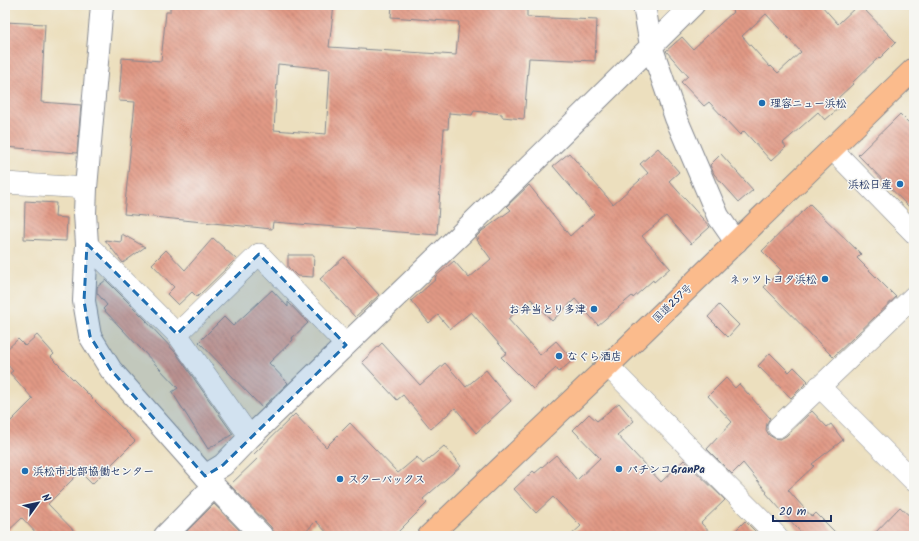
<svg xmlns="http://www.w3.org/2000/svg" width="919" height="541" font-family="Kalam,'Klee One',sans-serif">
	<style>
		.building { fill: url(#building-back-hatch); fill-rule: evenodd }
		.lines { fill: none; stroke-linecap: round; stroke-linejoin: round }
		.minor-casing { stroke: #84878e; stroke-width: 22 }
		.tertiary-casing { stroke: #84878e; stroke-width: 24 }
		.trunk-casing { stroke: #84878e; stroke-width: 24 }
		.minor { stroke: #fff; stroke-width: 21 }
		.tertiary { stroke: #fff; stroke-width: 22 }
		.trunk { stroke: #fbbb8c; stroke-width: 22 }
		.marked { fill: #1f6fb2; fill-opacity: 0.2; stroke: #1f6fb2; stroke-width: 3; stroke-dasharray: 8 5; stroke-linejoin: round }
		.poi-dot { fill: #1f6fb2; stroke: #f6f6f2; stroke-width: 1.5 }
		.labels { text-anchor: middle; stroke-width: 3; stroke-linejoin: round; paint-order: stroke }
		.poi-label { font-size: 11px; font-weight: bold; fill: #1b2f5e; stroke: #f6f6f2; text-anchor: start }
		.street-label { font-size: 11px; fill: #1b2f5e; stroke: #f6f6f2 }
	</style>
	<defs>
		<pattern id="building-back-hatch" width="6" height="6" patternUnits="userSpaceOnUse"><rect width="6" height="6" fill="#e19985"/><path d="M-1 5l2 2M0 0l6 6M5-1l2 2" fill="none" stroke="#b67d70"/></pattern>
	</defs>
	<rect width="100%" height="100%" fill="#f6f6f2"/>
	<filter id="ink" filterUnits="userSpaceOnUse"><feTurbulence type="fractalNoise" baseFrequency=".025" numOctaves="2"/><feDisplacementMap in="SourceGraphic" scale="8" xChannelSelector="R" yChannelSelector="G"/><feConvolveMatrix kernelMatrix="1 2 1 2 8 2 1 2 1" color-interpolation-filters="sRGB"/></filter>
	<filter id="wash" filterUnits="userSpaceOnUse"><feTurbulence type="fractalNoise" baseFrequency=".012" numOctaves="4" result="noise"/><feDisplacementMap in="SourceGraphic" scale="16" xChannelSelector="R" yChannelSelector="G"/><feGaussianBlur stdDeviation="0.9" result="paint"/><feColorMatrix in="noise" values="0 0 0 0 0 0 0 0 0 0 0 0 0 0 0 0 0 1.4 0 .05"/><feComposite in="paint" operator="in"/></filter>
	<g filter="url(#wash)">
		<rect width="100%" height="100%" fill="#ecdfbe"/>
		<g id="blocks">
			<path class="building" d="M170 5H334L329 47 456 55 459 22 391 17 392 5H527V17L597 20 595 61 529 58 524 119 502 117V114L474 111 472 115 449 113 448 129H444L437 235 273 222 272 229 124 214 135 102 119 101 122 58 161 61 166 12H170ZM278 64 330 69 326 134 274 130Z
				M726 5H821L838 24 858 5H860L896 42 880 58 879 57 852 83 853 84 838 98 844 104 825 120 818 112 783 143 786 147 771 161 744 131 740 135 709 102 704 106 681 82 688 76 666 51 682 37 693 49 733 12ZM766 14 801 52 778 73 771 66 770 67 742 36Z
				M5 22 45 24 41 102 81 105 77 153 5 147Z
				M900 114 914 128V212L858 155Z
				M658 148 679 172 669 181 710 227 691 244 666 216 642 236 670 268 654 282 653 280 633 298 632 296 598 325 575 299 552 321 531 299 508 319 540 355 556 341 573 360 559 372 556 368 533 389 501 357 507 353 471 312 450 329 438 315 429 323 411 301 436 279 435 277 454 261 469 278 491 259 477 240 479 238H475L482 231 511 210 507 206 529 185 570 236 594 214 553 166 569 153 613 204 648 173 640 164Z
				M721 154 753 190 739 202 714 174 710 165Z
				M25 201 56 203 55 217 67 218 66 241 24 239Z
				M810 204 861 254 857 258 896 297 833 357 764 287 781 270 762 251Z
				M122 234 145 247 123 263 105 240 121 242Z
				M213 238 236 259 197 297 192 292 178 305 167 294 174 287 152 264 166 250 185 270Z
				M288 255H314L313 277 297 276 288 267Z
				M344 257 379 295 355 317 320 279Z
				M106 280 147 321H146L176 353 233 434 208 449 172 392 178 388 103 309 107 305 97 293V287Z
				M272 290 288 307V302L308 323 292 338 293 340 269 363 288 383 262 408 252 397 199 342 224 317 233 326Z
				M719 305 739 325 728 337 708 317Z
				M37 335 54 354 51 357 135 441 92 484 80 472 48 504 79 536H39L22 518 5 534V427L33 399 10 373 13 371 5 362V351L18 339 25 346Z
				M382 343 420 385 445 363 466 387 486 370 511 401 476 433 455 408 431 429 403 395 397 400 362 362Z
				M770 353 789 372 794 367 808 381 791 398 758 366Z
				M726 378 735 388 739 384 770 418 767 423 766 430 769 435 774 438 780 439 786 436 812 411 827 427 831 424 843 440 812 464 814 466 788 490 812 517 816 513 839 536H804L766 493 767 492 743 463 732 474 707 449 732 422 708 396Z
				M619 403 634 421 617 435 661 482 684 460 725 500 701 523 713 536H570L581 526 553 497 536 513 514 489 533 471 535 473 556 455 577 480 600 458 573 430 589 414 597 421Z
				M295 414 326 447 350 423 398 473 417 457 423 464 444 446 461 466 423 499 427 503 394 536H330L316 521 302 536H274V533L271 527 230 485 258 458 254 454Z
				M214 504 245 536H182Z
				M900 507 914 520V536H872Z
				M745 521 760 536H730Z"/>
		</g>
	</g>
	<g filter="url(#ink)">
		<use href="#blocks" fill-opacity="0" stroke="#84878e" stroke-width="1"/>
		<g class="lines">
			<g class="minor-casing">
				<path id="minor" d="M831 148 914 233
					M5 183 86 188
					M87 244 177 334 259 254 346 345
					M177 334 250 437
					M608 366 777 536
					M819 386 914 481
					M778 427 914 296"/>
			</g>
			<g class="tertiary-casing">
				<path id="tertiary" d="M102 5 86 188 85 213 87 244 84 301 90 336 111 370 214 486 262 536
					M644 5 651 46 676 118 718 216 736 242
					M205 476 223 465 250 437 460 235 693 5
					M165 536 214 486"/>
			</g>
			<g class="trunk-casing">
				<path id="trunk" d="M429 536 608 366 914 69"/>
			</g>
			<use href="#minor" class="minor"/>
			<use href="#tertiary" class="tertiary"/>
			<use href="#trunk" class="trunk"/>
		</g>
	</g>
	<path class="marked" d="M87 244 177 334 259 254 346 345 223 465 205 476 111 370 90 336 84 301Z"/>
	<g class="poi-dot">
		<circle cx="762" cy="103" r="4"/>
		<circle cx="900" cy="184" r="4"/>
		<circle cx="825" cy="279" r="4"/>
		<circle cx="594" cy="309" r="4"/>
		<circle cx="559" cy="356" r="4"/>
		<circle cx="619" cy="469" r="4"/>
		<circle cx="25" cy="471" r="4"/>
		<circle cx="340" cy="479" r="4"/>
	</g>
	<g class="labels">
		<g class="poi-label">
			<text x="770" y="107">理容ニュー浜松</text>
			<text x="892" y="188" text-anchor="end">浜松日産</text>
			<text x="817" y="283" text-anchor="end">ネッツトヨタ浜松</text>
			<text x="586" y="313" text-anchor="end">お弁当とり多津</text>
			<text x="567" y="360">なぐら酒店</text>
			<text x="627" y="473">パチンコGranPa</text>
			<text x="33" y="475">浜松市北部協働センター</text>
			<text x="348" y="483">スターバックス</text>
		</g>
		<g class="street-label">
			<text transform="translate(672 303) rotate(-44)" y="4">国道257号</text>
		</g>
	</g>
	<rect width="919" height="541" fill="none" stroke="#f6f6f2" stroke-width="20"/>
	<g transform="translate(38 503) rotate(57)" stroke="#f6f6f2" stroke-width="3" paint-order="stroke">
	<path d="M0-3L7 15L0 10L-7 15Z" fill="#1b2f5e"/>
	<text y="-6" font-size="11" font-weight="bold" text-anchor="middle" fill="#1b2f5e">N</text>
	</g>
	<path d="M773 515v6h58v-6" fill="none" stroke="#1b2f5e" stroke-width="2"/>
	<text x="779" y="515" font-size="12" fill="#1b2f5e" stroke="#f6f6f2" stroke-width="3" paint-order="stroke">20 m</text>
</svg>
